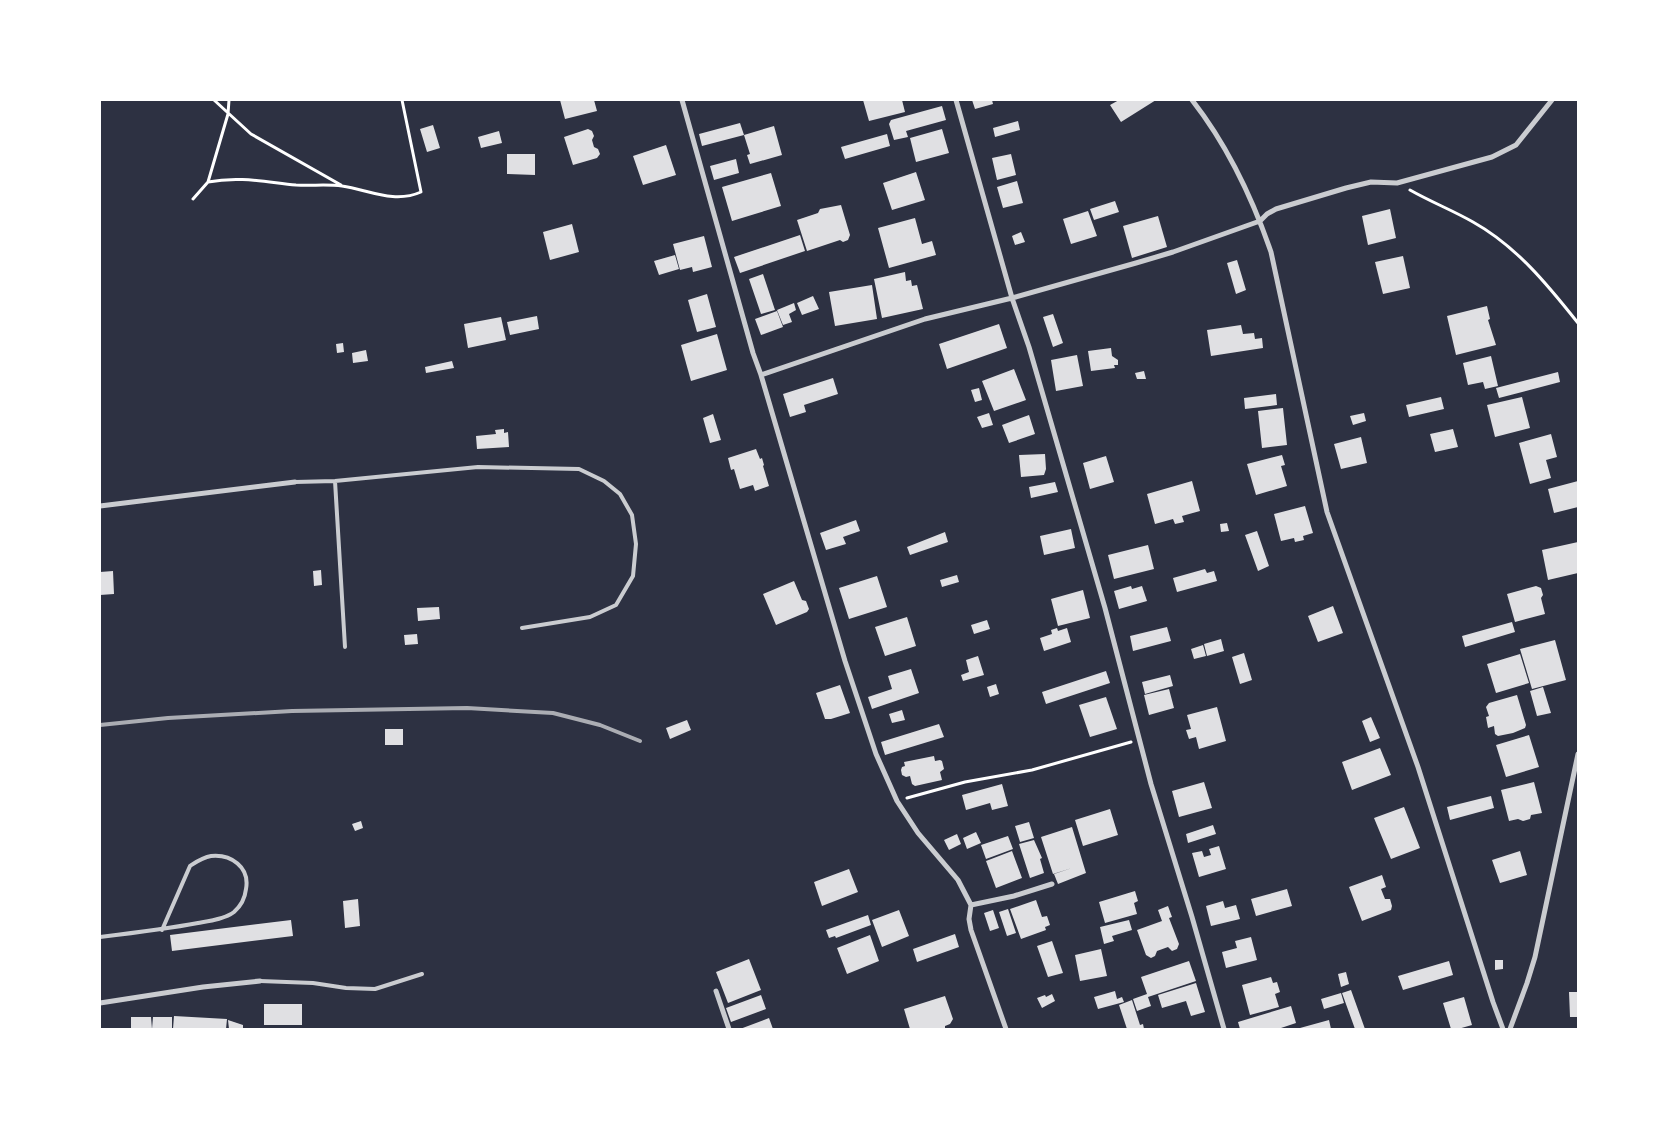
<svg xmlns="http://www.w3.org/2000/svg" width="1678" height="1129" font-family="'Sofia Sans Condensed',sans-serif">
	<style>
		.building { fill: #e0e0e3 }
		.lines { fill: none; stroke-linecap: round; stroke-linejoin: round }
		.path { stroke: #fff; stroke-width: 3 }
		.service { stroke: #caccd0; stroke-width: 4 }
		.minor { stroke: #caccd0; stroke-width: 5 }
		.rail { stroke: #abadb3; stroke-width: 4 }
	</style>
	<rect width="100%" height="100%" fill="#2d3142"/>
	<path class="building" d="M560 100H594L597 111 565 119Z
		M863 100H902L905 112 869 121Z
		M972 100H992L993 104 975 109Z
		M1119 100H1156L1121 122 1110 105Z
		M942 106 946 120 906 131 908 137 894 140 889 124 891 120Z
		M1018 121 1020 130 995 137 993 128Z
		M740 123 744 135 702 146 699 134Z
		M433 125 440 148 427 152 420 129Z
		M774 126 782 155 750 164 747 155 750 154 744 135Z
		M588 129 592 131 594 136 592 140 594 147 598 149 600 154 597 158 573 165 564 137Z
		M942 129 949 153 916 162 910 138Z
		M499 131 502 143 481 148 478 137Z
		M887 134 890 146 845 159 841 147Z
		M666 145 676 175 643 185 633 156Z
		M507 154H535V175L507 174Z
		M1011 154 1016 175 997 180 992 158Z
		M736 159 739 173 714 180 710 166Z
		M916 172 925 200 892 210 883 183Z
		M771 173 781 206 732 221 722 187Z
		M1017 181 1023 203 1003 208 997 187Z
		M1115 201 1119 212 1094 220 1090 209Z
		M841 205 850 235 848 240 843 242 840 240 807 251 797 220 818 213 820 209Z
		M1390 209 1396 238 1368 245 1362 216Z
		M1088 211 1097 236 1071 244 1063 219Z
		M1158 216 1167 247 1132 258 1123 226Z
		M915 218 922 244 932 241 936 255 889 268 878 228Z
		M572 224 579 252 550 260 543 232Z
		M1021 232 1025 242 1015 245 1012 236Z
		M800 235 805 251 740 273 734 257Z
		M704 236 712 267 693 272 692 267 680 270 673 244Z
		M675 255 679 269 659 275 654 261Z
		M1403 256 1410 288 1383 294 1375 262Z
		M1237 260 1246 290 1236 294 1227 263Z
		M905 272 906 281 911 280 912 286 917 285 923 309 882 318 874 279Z
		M763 274 775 310 761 314 749 279Z
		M872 285 877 319 835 326 829 292Z
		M707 294 716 327 697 332 688 300Z
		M813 296 819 309 802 315 797 303Z
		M794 303 796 310 789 314 792 322 783 325 777 310Z
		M1487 306 1490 319 1488 320 1496 345 1456 355 1447 316Z
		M777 311 783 327 761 335 755 319Z
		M1053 314 1063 343 1053 347 1043 317Z
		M537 316 539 329 510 335 507 322Z
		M501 317 506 340 468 348 464 324Z
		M999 324 1007 348 947 369 939 344Z
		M1241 325 1243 334 1254 333 1255 339 1262 338 1263 348 1211 356 1207 330Z
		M717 334 727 370 691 381 681 345Z
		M343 343 344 352 337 353 336 344Z
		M1111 348 1112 356 1118 360V365H1114L1115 368 1091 371 1088 351Z
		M366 350 368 361 353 363 352 353Z
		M1077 355 1083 386 1056 391 1051 360Z
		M1491 356 1498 386 1485 389 1483 382 1468 385 1463 363Z
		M452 361 454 368 426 373 425 367Z
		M1014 369 1026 400 994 411 982 381Z
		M1144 371 1146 379H1137L1135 373Z
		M1558 372 1560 382 1499 398 1496 388Z
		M833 378 838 394 804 405 806 412 790 417 783 394Z
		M979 388 982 400 975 402 971 390Z
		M1276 394 1277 405 1245 409 1244 398Z
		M1441 397 1444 409 1409 417 1406 405Z
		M1522 397 1530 428 1495 437 1487 405Z
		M1283 408 1287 445 1262 448 1258 411Z
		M989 413 993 425 982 428 977 417Z
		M1364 413 1366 421 1353 425 1350 416Z
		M713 414 721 440 710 443 703 418Z
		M1029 415 1035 434 1009 443 1002 425Z
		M504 429V433L508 432 509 447 477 449 476 436 496 434 495 430Z
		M1453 429 1458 447 1435 452 1430 434Z
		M1551 434 1557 457 1546 460 1551 478 1530 484 1519 443Z
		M1361 437 1367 463 1341 469 1334 444Z
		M756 449 760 459 762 458 764 465 763 466 769 486 755 491 753 485 740 489 734 469 731 470 728 458Z
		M1045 454 1046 469 1044 475 1021 477 1019 455Z
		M1282 455 1285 465 1281 466 1287 486 1256 495 1247 464Z
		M1106 456 1114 482 1090 489 1083 463Z
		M1192 481 1200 511 1182 516 1184 522 1175 524 1173 519 1155 524 1147 494Z
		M1578 481V507L1554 513 1548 489Z
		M1055 482 1058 492 1031 498 1029 487Z
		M1305 506 1313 533 1303 536 1304 540 1295 542 1294 538 1281 541 1274 514Z
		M856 520 860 531 843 537 846 544 826 550 820 533Z
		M1227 523 1229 531 1221 532 1220 524Z
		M1071 529 1075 548 1044 555 1040 536Z
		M1257 531 1269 566 1258 571 1245 535Z
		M945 532 948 542 910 555 907 547Z
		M1578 542V573L1548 580 1542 550Z
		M1148 545 1154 569 1114 579 1108 555Z
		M1205 569 1207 573 1214 571 1217 581 1177 592 1173 578Z
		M321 570 322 585 314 586 313 571Z
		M113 571 114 594 100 595V572Z
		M957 575 959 582 942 587 940 580Z
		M877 576 887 607 849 619 839 588Z
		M794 581 802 600 806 601 809 609 807 612 776 625 763 594Z
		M1131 586 1132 589 1142 586 1147 601 1119 609 1114 591Z
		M1536 586 1541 588 1543 595 1541 598 1545 614 1515 622 1507 594Z
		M1083 590 1090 618 1058 626 1051 599Z
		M1333 606 1343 633 1318 642 1308 616Z
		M439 607 440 619 418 621 417 608Z
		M907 617 916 646 885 656 875 627Z
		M987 620 990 629 974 634 971 625Z
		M1512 622 1515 632 1465 647 1462 636Z
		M1167 627 1171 641 1133 651 1130 636Z
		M1057 628 1058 631 1067 628 1071 642 1044 651 1040 638 1052 634 1051 630Z
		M417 634 418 644 405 645 404 635Z
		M1221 639 1224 651 1207 656 1204 644Z
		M1555 640 1566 680 1532 689 1520 649Z
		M1203 645 1206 656 1194 659 1191 649Z
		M1244 653 1252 680 1240 684 1232 657Z
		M1520 654 1529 683 1496 693 1487 664Z
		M978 656 984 675 963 681 961 675 969 672 966 660Z
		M911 669 919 693 872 709 868 697 892 689 888 676Z
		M1106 671 1110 683 1046 704 1042 692Z
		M1170 675 1173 686 1145 694 1142 682Z
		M996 684 999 694 990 697 987 687Z
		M840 685 850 713 831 719H825L816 693Z
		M1543 687 1551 713 1537 716 1530 691Z
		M1169 689 1174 708 1149 715 1144 695Z
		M1517 695 1526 725 1525 728 1513 733 1498 736 1495 734 1494 726 1488 728 1486 717 1489 716 1486 707 1489 703Z
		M1106 697 1117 729 1090 737 1079 705Z
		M1217 707 1226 741 1199 749 1196 737 1189 739 1186 730 1191 729 1187 715Z
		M902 710 905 720 892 723 889 714Z
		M1371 717 1380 738 1370 742 1362 721Z
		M687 720 691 730 670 739 666 728Z
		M939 724 944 737 885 755 881 742Z
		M385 729H403V745H385Z
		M1529 735 1539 767 1506 777 1496 745Z
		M1380 748 1391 775 1352 790 1342 762Z
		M934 756 935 761 940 760 942 761 944 769 940 772 942 780 915 786 912 784 910 776 906 777 902 775 901 770 902 767 905 766 904 762Z
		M1204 782 1212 808 1179 817 1172 791Z
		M1534 782 1542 813 1531 815 1530 819 1523 821 1518 819 1509 821 1501 790Z
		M1002 784 1008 806 992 810 990 803 966 810 962 795Z
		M1491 796 1494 808 1450 820 1447 807Z
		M1404 807 1420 848 1391 859 1374 818Z
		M1110 809 1118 835 1083 846 1075 820Z
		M361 821 363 828 355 831 352 824Z
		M1029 822 1034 838 1020 842 1015 826Z
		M1213 825 1216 834 1188 843 1186 834Z
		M1072 827 1086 873 1058 884 1054 874 1072 868 1053 874 1041 837Z
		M976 832 981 843 967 849 963 838Z
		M957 834 961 844 949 850 944 840Z
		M1008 836 1013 849 986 859 981 845Z
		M1034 840 1042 858 1040 859 1044 873 1030 878 1019 844Z
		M1219 846 1226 869 1199 877 1192 853 1202 851 1204 857 1211 855 1209 849Z
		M1012 851 1022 878 996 888 986 861Z
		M1520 851 1527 875 1500 883 1492 860Z
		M849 869 858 892 822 906 814 882Z
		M1382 875 1386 887 1381 889 1385 899H1390L1392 906 1391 910 1362 921 1349 887Z
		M1287 889 1292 906 1256 916 1251 899Z
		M1135 891 1138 901 1134 903 1137 914 1105 923 1099 902Z
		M358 899 360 926 345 928 343 901Z
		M1036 900 1042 917 1047 916 1050 925 1045 927 1046 930 1021 939 1010 909Z
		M1223 901 1225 908 1236 905 1240 919 1211 926 1206 906Z
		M1168 906 1172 917 1169 918 1179 944 1177 949 1172 951 1168 947 1157 951 1155 956 1151 958 1146 955 1137 930 1162 921 1158 910Z
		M1008 909 1016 933 1007 936 999 912Z
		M899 910 909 936 882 947 872 920Z
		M993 910 999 928 990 931 984 913Z
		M868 915 871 925 836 938 835 936 829 938 826 930Z
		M291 920 293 936 172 951 170 935Z
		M1129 920 1132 930 1112 936 1114 941 1104 944 1100 927Z
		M955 934 959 947 917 962 913 949Z
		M870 935 879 961 847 974 837 948Z
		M1251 937 1257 960 1226 968 1222 952 1237 948 1235 941Z
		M1052 941 1063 973 1048 977 1037 946Z
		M1101 949 1107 976 1080 981 1075 955Z
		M749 959 761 990 728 1003 716 972Z
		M1495 960H1503V969L1495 970Z
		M1189 961 1196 981 1148 997 1151 1006 1137 1011 1133 999 1147 994 1141 977Z
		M1449 961 1453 975 1403 990 1398 976Z
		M1346 972 1349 984 1341 987 1338 974Z
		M1271 977 1273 983 1277 982 1280 992 1275 994 1279 1007 1250 1015 1242 985Z
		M1196 983 1205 1012 1191 1016 1186 1001 1162 1008 1158 995Z
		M1351 990 1365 1029H1355L1342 993Z
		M1115 991 1117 999 1122 997 1124 1002 1098 1009 1094 997Z
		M1569 992H1578V1017H1570Z
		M1341 993 1344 1003 1324 1009 1321 999Z
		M1052 994 1055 1001 1042 1008 1037 998 1045 995 1046 997Z
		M761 995 766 1009 731 1022 726 1008Z
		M945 996 953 1019 950 1024 945 1026V1029H910L904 1009Z
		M1464 997 1472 1025 1458 1029H1451L1443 1003Z
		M1132 1000 1140 1025 1143 1024 1144 1029H1127L1119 1005Z
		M264 1004H302V1025H264Z
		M1291 1006 1296 1023 1278 1029H1240L1238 1022Z
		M174 1016 227 1019 226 1029H173Z
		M131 1017H151L152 1029H131Z
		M153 1017H172V1029H152Z
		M769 1018 773 1029H740Z
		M228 1020 243 1025V1029H229Z
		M1329 1020 1331 1029H1300V1028Z"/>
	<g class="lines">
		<path class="path" d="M214 100 251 134 341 185
			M208 182C239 176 265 182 296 185 311 186 327 184 342 186 369 190 394 204 421 192L402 100
			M1410 190C1431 202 1452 210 1473 222 1516 246 1547 284 1578 323
			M193 199 208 182 228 114 229 100
			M907 798 965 782 1032 770 1131 742"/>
		<path class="service" d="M335 481 345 647
			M295 482 335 481 478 467 579 469 604 481 620 494 632 515 636 544 633 576 616 605 590 617 522 628
			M100 937C133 933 166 929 198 923 209 921 225 919 234 912 242 905 245 898 246 889 250 867 231 854 211 856 203 857 196 862 190 866L162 930
			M260 981 313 983 346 988 375 989 422 974"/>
		<path class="minor" d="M682 100 753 353 761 375 845 661 876 754 897 801 918 833 958 880 971 905 969 919 971 930 1006 1029
			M956 100 1012 298 1029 347 1105 608 1151 784 1192 917 1224 1029
			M1192 100C1228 146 1252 197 1271 252L1327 512 1418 767 1493 1002 1503 1029
			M761 375 925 319 1012 298 1136 263 1173 252 1260 221 1267 214 1276 209 1346 188 1371 182 1397 183 1492 157 1516 145 1552 100
			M100 506 295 482
			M971 905 1014 896 1052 884
			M716 991 729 1029
			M100 1003 203 987 260 981
			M1510 1029 1527 983 1535 957 1578 754"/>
		<path class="rail" d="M100 725 168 718 292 711 467 708 553 713 600 725 640 741"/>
	</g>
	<rect width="1678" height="1129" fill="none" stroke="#ffffff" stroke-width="202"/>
</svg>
